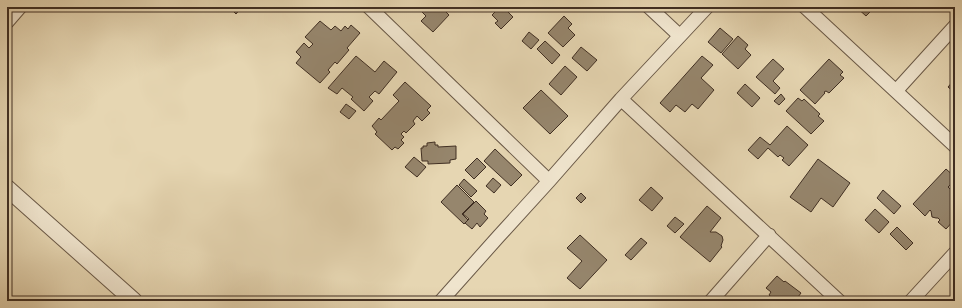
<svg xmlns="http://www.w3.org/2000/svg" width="962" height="308" font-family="'IM FELL English',serif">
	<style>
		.building { fill: #96866d; stroke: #402f23 }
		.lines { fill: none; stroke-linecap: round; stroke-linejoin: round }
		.minor-casing { stroke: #6a5947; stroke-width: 15 }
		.tertiary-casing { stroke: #6a5947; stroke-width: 18 }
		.minor { stroke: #efe4cd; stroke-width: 13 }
		.tertiary { stroke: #efe4cd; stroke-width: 16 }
	</style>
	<rect width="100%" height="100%" fill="#e6d6b2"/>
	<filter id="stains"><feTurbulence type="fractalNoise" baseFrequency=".005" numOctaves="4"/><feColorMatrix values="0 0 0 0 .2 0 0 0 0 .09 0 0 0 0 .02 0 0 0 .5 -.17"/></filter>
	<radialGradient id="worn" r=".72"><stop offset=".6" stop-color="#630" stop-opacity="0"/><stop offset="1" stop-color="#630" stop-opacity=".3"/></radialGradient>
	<path class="building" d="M229 7H242L236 14Z
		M417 7H442V8L449 15 433 32 421 21 426 16Z
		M500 7H503L513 17 501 29 495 23 498 21 492 15Z
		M856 7H875L866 16Z
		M564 16 572 24 568 28 575 35 563 47 548 33Z
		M320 21 331 30 335 26 341 31 345 26 348 29 351 25 360 33 347 48 349 50 337 64 335 62 328 70 330 72 320 83 296 63 301 57 296 52 304 43 309 48 313 44 305 37Z
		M720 28 733 39 721 53 708 42Z
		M529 32 539 40 531 49 522 41Z
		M738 36 748 45 745 49 751 55 738 69 722 54Z
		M545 41 560 55 552 64 537 49Z
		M581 47 597 60 587 71 572 58Z
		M356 56 375 72 384 61 397 72 379 94 375 91 369 97 373 101 364 111 351 99 353 97 342 88 337 94 328 88Z
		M702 56 713 65 701 78 714 90 698 109 692 104 685 112 676 105 670 112 660 103Z
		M773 59 784 69 773 81 780 88 775 94 756 77Z
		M829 59 843 72 840 75 844 78 829 93 826 91 824 92 825 93 815 104 800 90Z
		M565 66 577 77 561 95 549 84Z
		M955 79V93L948 87Z
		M405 82 431 106 427 110 430 113 422 121 417 116 413 121 415 124 406 133 404 131 401 134 404 137 401 140 404 143 398 149 395 147 392 150 375 134 377 132 372 126 379 118 381 120 399 101 393 95Z
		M745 84 760 98 752 107 737 93Z
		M541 90 568 116 550 134 523 108Z
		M781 94 785 99 779 105 774 101Z
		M798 98 802 101 804 99 820 114 818 116 824 121 811 134 786 111Z
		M346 104 356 111 349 119 340 112Z
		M787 126 808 145 789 166 782 160 784 158 780 155 778 157 768 148 758 159 748 150 760 137 770 145Z
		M435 142V145H438V147L456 146V159L450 160V163L428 164V161H422L421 148H423V146H427V143Z
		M495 149 522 175 511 186 484 161Z
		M414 157 426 167 417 177 405 167Z
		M477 158 486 167 474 179 465 170Z
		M818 159 850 183 833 207 821 198 811 212 790 197Z
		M946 169 955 177V180L948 187 950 189 955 185V219L946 229 938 222 940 220 938 218H936L932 217 931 211 930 210 925 216 913 204Z
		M493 178 501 185 494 193 486 186Z
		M464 179 477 191 471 197 459 185Z
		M457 185 474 202 462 214 468 220 464 224 441 202Z
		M651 187 663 198 652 211 639 200Z
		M883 190 901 206 894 214 877 198Z
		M581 193 586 198 581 203 576 198Z
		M476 201 486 211 484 214 488 218 480 227 477 223 472 229 465 223 469 219 463 214Z
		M707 206 721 218 710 232H716L722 236 723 240 721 246 722 247 710 262 680 237Z
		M875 209 889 222 879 233 865 220Z
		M675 217 684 224 675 233 667 226Z
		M897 227 913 243 906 250 890 234Z
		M580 235 607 260 580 289 567 278 582 261 567 248Z
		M641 238 647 243 631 260 625 255Z
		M777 276 784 282 785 281 801 293 798 297 803 301H776L769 295 771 292 766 288Z"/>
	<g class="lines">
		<g class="minor-casing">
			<path id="minor" d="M369 7 549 181
				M649 7 680 36
				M805 7 955 146
				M7 22 20 7
				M896 91 955 26
				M621 99 839 301
				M441 301 498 237 549 181 621 99 707 7
				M711 301 769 235
				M911 301 955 253"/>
		</g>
		<g class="tertiary-casing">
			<path id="tertiary" d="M7 188 134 301"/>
		</g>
		<use href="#minor" class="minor"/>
		<use href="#tertiary" class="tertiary"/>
	</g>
	<rect width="962" height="308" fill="none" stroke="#e6d6b2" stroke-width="24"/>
	<rect x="8" y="8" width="946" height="292" fill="none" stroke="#402f23" stroke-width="2"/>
	<rect x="12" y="12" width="938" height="284" fill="none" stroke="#402f23"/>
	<rect width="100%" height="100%" filter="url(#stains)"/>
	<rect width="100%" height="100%" fill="url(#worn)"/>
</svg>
